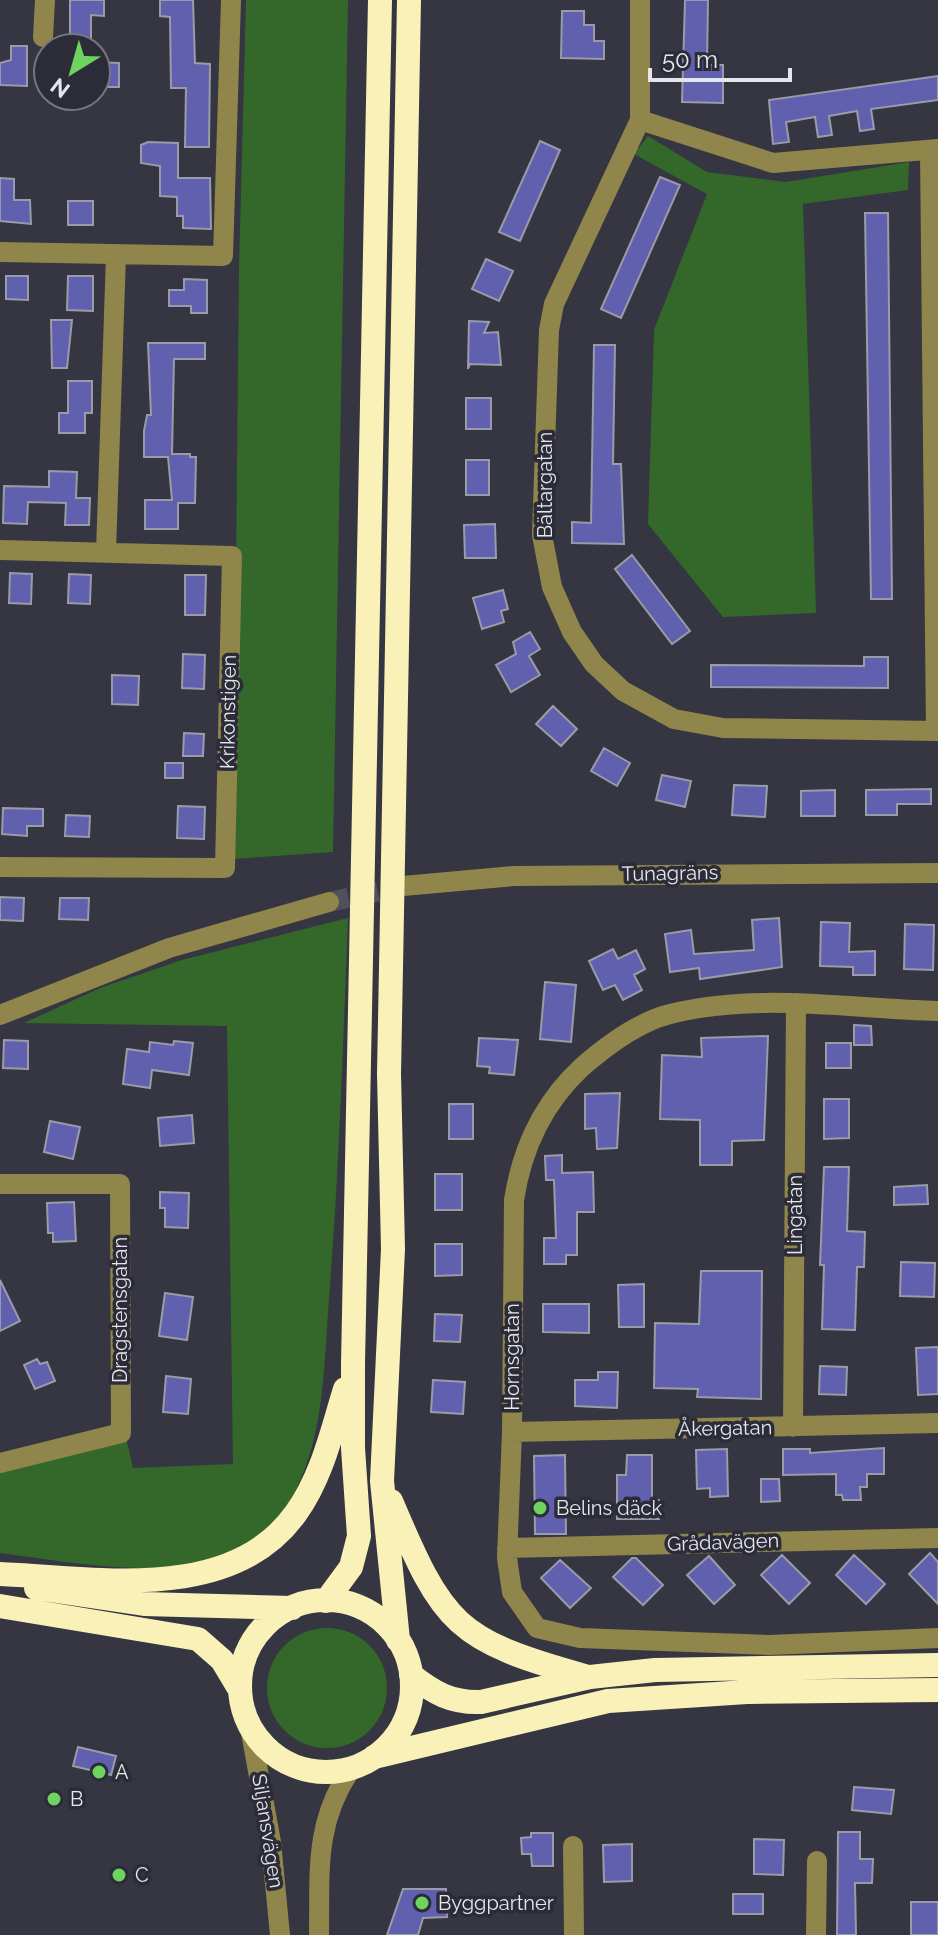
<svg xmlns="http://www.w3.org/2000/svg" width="938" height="1935" font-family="Raleway,sans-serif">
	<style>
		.green { fill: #34682b }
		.building { fill: #6060ae; stroke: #9a9ba8; stroke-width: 2 }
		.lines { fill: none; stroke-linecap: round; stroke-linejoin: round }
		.minor-tunnel { stroke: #4f505b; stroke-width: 20; stroke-dasharray: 20 10; stroke-linecap: butt }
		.minor { stroke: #90854a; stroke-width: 20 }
		.highway { stroke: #faf1b9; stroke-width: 24 }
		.poi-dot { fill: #6fd35f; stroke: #2b2c37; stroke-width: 3 }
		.labels { text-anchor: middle; stroke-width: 7; stroke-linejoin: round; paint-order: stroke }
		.street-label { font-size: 20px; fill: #e5e6ec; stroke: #2b2c37 }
		.poi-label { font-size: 20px; fill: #e5e6ec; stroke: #2b2c37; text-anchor: start }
	</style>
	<rect width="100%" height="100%" fill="#353641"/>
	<path class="green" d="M246 0H348L333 852 233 859 239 270Z
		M648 136 707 172 786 182 909 162 908 190 803 204 816 613 723 617 648 524 654 330 707 194 634 154Z
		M348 918C343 1045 339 1172 329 1299 324 1359 325 1427 299 1483 287 1512 263 1539 234 1552 168 1582 69 1562 0 1553V1468L126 1437 133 1468 233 1464 227 1026 24 1023 100 988 182 960Z
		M267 1688a60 60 0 1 1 120 0a60 60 0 1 1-120 0Z"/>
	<path class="building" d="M70 0H104V16L91 15V44L70 43Z
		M160 0H193L195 63 210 64 209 147H185L186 88H171L170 17 160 16Z
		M685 0H708L707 65H723V103L682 102Z
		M562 11H584V25H594V41H604V59L561 58Z
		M11 46H27V86L0 85V63L11 60Z
		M96 62 119 63V87H96Z
		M938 76V100L871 109 874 129 860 131 857 111 829 116 832 135 818 137 815 117 786 122 789 142 773 144 769 100Z
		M540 141 560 150 520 241 499 232Z
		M148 142 178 143V178H210L211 229 183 228V216H177V197L160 196V166L141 163V145Z
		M660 177 680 185 621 318 601 309Z
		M0 178 14 179V200H30L31 224 0 221Z
		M68 201H93V225H68Z
		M865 213H888L892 599H871Z
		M486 259 513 271 499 301 472 289Z
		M6 276H28V300L6 299Z
		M68 276H93V311L67 310Z
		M184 279 207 280V313H191V306H169V290H184Z
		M51 320H72L67 368H52Z
		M469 321 489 322 484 333 498 332 501 365 470 364 468 369Z
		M148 343H205V359H174L172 454H190V457H196L195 503H178V529H145V500H172L168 457H144V431L147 415H151Z
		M594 345H615L613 464H621L624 544 572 543V522L591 523Z
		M68 381H92V413H85V433H59V413H68Z
		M466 398H491V429H466Z
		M466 460H489V495H466Z
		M49 471 77 472 76 498H90L89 525H65L66 503 28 502 27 524 3 523 4 486 49 487Z
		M495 524 496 558H465L464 525Z
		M632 555 690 631 672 644 615 569Z
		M10 573 32 574 31 604 9 603Z
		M69 574 91 575 90 604 68 603Z
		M185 575H206L205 615H185Z
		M503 590 508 609 501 611 504 622 482 629 473 598Z
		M530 632 540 649 529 656 540 675 511 692 496 665 516 654 513 642Z
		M183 654 205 655 204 689 182 688Z
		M864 657H888V688L711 687V665L864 666Z
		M112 675 139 676 138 705 112 704Z
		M553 706 577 729 561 746 536 724Z
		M184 733 204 734 203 756H183Z
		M604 748 630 763 617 786 591 771Z
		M165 763H183V778H165Z
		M662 775 691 781 685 807 656 800Z
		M734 785 767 786 765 817 732 815Z
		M931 789V804H897V815H866V790Z
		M835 790V816H801V791Z
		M178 806 205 807 204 839 177 838Z
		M3 808 43 809V826H27V836L2 834Z
		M66 815 90 816 89 837 65 836Z
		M0 897 24 898 23 921 0 920Z
		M60 898H89L88 920 59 919Z
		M779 918 782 967 700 979 699 968 670 972 665 934 691 930 694 954 754 950 752 920Z
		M821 922 850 923 849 952 875 951V975H853V967L820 966Z
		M905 924 934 925 933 970 904 969Z
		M613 949 618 959 636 950 645 969 634 975 642 990 623 1000 615 985 603 990 589 961Z
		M545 982 576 985 571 1042 540 1039Z
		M854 1025 871 1026 872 1045H854Z
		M768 1036 764 1140 732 1141V1165H700V1120L660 1119 662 1055 702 1057 701 1038Z
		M479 1038 518 1040 514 1075 489 1073 490 1067 477 1066Z
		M4 1040 28 1041V1069L3 1068Z
		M174 1041 193 1043 189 1075 152 1070 150 1088 123 1084 127 1049 149 1052 150 1042 173 1045Z
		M826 1043H851V1068H826Z
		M620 1093 617 1148 597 1149 596 1128 585 1129V1094Z
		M824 1099H849V1138L824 1139Z
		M449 1104H473V1139H449Z
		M192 1115 194 1143 160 1146 158 1118Z
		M50 1121 80 1127 73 1159 44 1152Z
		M562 1155V1173L593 1172 594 1212H577V1255H566V1264H544V1238H556L554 1180H546L545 1156Z
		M824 1167H849L847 1231 865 1232 864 1267H857L855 1330 822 1329 824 1265H820Z
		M435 1174H462V1210H435Z
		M927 1185 928 1204 894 1205V1187Z
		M160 1192 189 1193 188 1228 165 1227V1208H160Z
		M74 1202 76 1241 53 1242V1233H48L47 1203Z
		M435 1244H462V1275L435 1276Z
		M901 1262 935 1263 934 1297 900 1296Z
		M701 1271H762L761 1399 697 1397 698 1389 654 1388 655 1323 699 1324Z
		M0 1280 20 1321 0 1331Z
		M644 1284V1327H619L618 1285Z
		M165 1293 193 1297 187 1340 159 1336Z
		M543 1304H589V1333L543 1332Z
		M435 1314 462 1315 460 1342 434 1341Z
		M938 1347V1394L918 1395 916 1348Z
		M37 1359 40 1364 47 1362 55 1381 35 1389 24 1365Z
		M820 1366 847 1367 846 1395 819 1394Z
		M598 1372H618L617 1408 575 1406V1380H598Z
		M166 1376 191 1379 188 1414 163 1412Z
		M433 1380 465 1382 463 1414 431 1412Z
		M884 1448V1474H867V1487H860L861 1500H843L842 1495H836V1474L783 1475V1449H810V1453Z
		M727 1449 728 1496 710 1497V1488L697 1489 696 1450Z
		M565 1455 566 1534H535L534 1456Z
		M627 1455H652V1500H659V1519H617V1475H626Z
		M761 1479H779L780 1501 761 1502Z
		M930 1553 938 1562V1604L909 1574Z
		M782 1555 810 1583 789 1604 761 1575Z
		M854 1555 885 1584 866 1604 836 1575Z
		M709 1556 735 1585 714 1604 687 1575Z
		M632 1558H636L663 1585 643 1605 613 1577Z
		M560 1560 591 1588 570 1608 541 1578Z
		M78 1747 116 1756 111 1775 73 1766Z
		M854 1787 894 1790 891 1814 852 1810Z
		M838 1832H860V1859H873L872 1883H855L856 1935H837Z
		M531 1833H553V1866H532L531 1854H522L521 1838 531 1837Z
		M754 1839 784 1840 783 1875 754 1874Z
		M632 1844V1881L604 1882 603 1845Z
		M403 1889H446L447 1917 423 1918 418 1935H387Z
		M733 1894H763V1914H733Z
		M911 1902H938V1935H911Z"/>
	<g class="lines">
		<path class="minor-tunnel" d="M329 902 403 886"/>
		<path class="minor" d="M640 0V120L554 304 549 330 542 535 552 587 572 632 594 664 623 691 674 719 723 728 938 731
			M43 37 45 0
			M640 120 773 163 938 149
			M930 151 936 731
			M0 252 223 256 231 0
			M0 550 232 556 225 868 0 867
			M106 552 116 255
			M403 886 514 876 938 873
			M938 1011C850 1009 757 992 670 1014 638 1022 606 1046 582 1067 543 1103 522 1148 514 1200L512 1432 507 1558 512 1592 537 1628 580 1638 769 1645 938 1638
			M0 1015 169 948 329 902
			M0 1184H120L121 1433 0 1463
			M793 1427 796 1003
			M512 1432 938 1423
			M507 1548 938 1538
			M250 1727 271 1842 280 1935
			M573 1846 574 1935
			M319 1935C320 1872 314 1823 351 1769
			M816 1935 817 1861"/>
		<path class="highway" d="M391 1501C444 1626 455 1640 588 1677
			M0 1574C96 1578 232 1604 296 1513 322 1477 332 1431 345 1389
			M36 1588 144 1604 292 1608
			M240 1686a86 86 0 1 1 172 0a86 86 0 1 1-172 0Z
			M326 1601 351 1567 359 1536 353 1448V1364L380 0
			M0 1606 198 1639 222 1660 240 1690
			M398 1640 382 1481 393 1249 389 1074 409 0
			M411 1675C434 1693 451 1703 481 1702L590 1677 655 1670 938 1665
			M374 1757 608 1701 747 1692 938 1690"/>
	</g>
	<g class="poi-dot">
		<circle cx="540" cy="1508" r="8"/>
		<circle cx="99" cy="1772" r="8"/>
		<circle cx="54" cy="1799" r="8"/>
		<circle cx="119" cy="1875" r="8"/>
		<circle cx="422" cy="1903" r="8"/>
	</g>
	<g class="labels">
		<g class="street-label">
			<text transform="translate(545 485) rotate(-90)" y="7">Bältargatan</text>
			<text transform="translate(228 712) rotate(-89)" y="7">Krikonstigen</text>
			<text transform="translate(670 873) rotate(-1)" y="7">Tunagräns</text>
			<text transform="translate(795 1215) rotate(-90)" y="7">Lingatan</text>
			<text transform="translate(120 1310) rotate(-90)" y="7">Dragstensgatan</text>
			<text transform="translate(512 1357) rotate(-90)" y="7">Hornsgatan</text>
			<text transform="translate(725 1428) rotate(-1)" y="7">Åkergatan</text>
			<text transform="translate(723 1542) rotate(-2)" y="7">Grådavägen</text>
			<text transform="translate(268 1831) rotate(81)" y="7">Siljansvägen</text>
		</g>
		<g class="poi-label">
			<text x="556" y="1515">Belins däck</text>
			<text x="115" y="1779">A</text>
			<text x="70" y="1806">B</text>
			<text x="135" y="1882">C</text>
			<text x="438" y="1910">Byggpartner</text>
		</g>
	</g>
	<g transform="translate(72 72) rotate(217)"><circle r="38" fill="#2b2c37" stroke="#75767f" stroke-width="2"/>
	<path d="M0-6L14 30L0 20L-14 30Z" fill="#6fd35f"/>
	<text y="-12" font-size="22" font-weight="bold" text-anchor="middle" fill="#e5e6ec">N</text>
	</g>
	<path d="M650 68v12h140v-12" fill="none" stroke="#e5e6ec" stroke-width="4"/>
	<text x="662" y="68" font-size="24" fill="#e5e6ec" stroke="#2b2c37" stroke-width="6" paint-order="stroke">50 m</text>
</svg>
